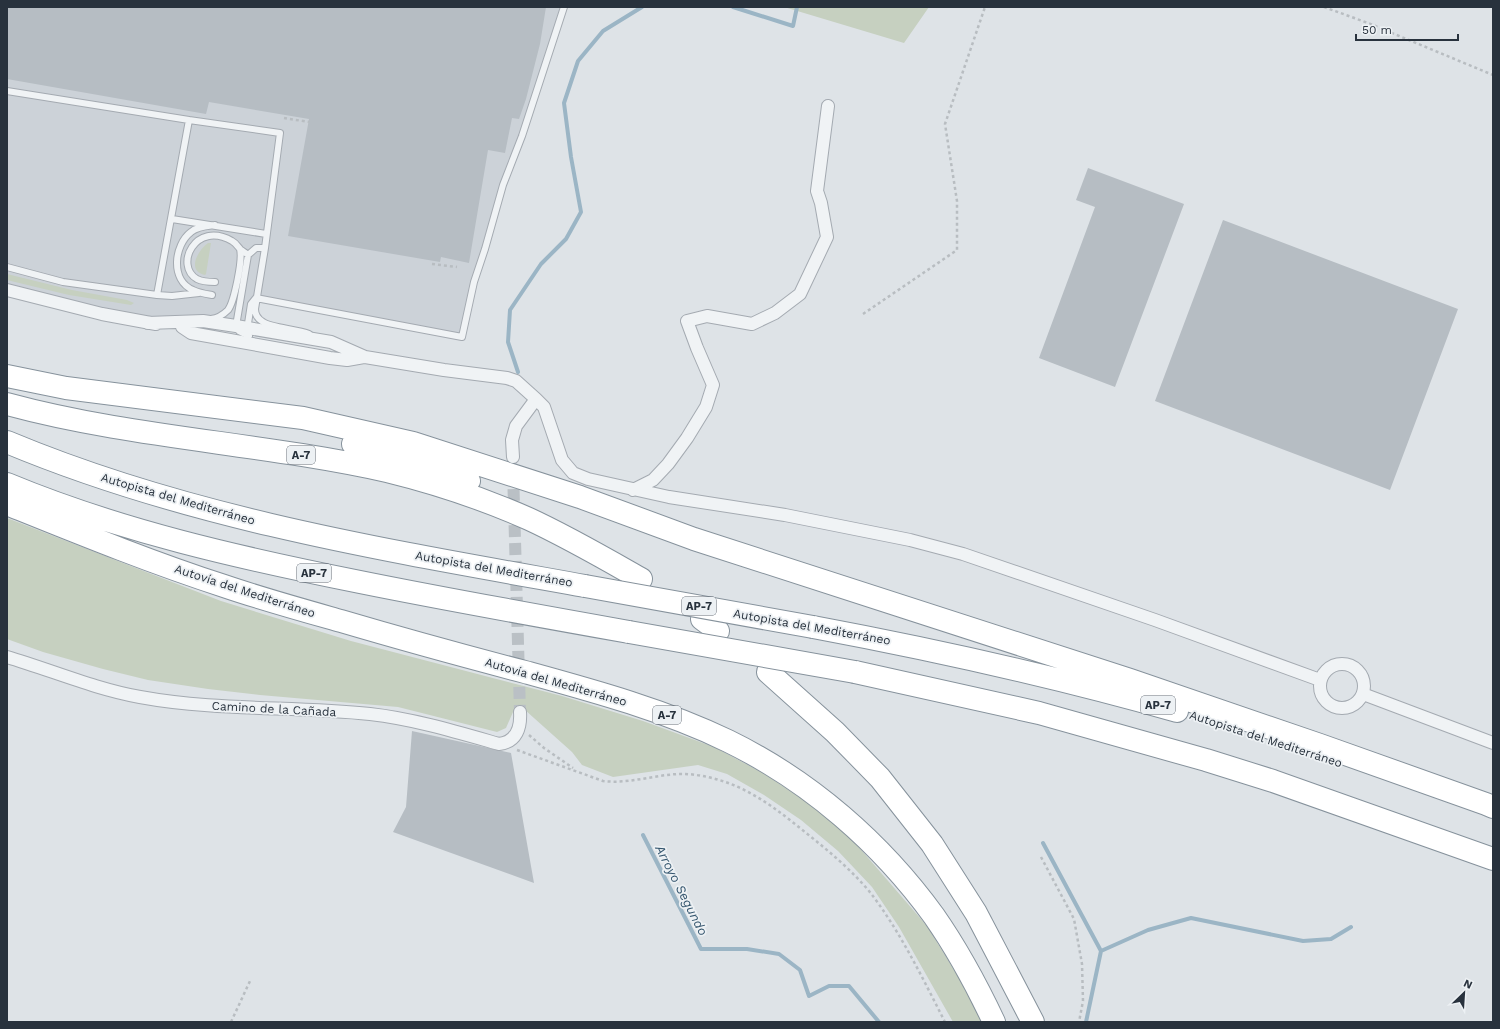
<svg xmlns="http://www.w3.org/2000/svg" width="1500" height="1029" font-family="'Work Sans',sans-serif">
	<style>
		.built { fill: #ccd2d8 }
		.green { fill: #c6d0c0 }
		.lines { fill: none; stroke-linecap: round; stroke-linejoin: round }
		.stream { stroke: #9bb5c5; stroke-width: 4 }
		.building { fill: #b6bdc3 }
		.street-tunnel { stroke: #bac0c5; stroke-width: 12; stroke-dasharray: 12 6; stroke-linecap: butt }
		.lane-casing { stroke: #a4aab1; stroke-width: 8 }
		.street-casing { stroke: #a4aab1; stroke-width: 14 }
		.highway-casing { stroke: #86929c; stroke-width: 24 }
		.path { stroke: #b8bdc1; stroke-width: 2.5; stroke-dasharray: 3 3; stroke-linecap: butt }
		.lane { stroke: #f0f3f5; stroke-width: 6 }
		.street { stroke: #f0f3f5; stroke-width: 12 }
		.highway { stroke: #fff; stroke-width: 22 }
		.highway-bridge-casing { stroke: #86929c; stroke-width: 24; stroke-linecap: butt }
		.highway-bridge { stroke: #fff; stroke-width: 22 }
		.labels { text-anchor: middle; stroke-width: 3.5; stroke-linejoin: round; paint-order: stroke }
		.shield { fill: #edf1f4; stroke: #636b74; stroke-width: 1 }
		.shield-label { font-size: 11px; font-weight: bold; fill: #28323d }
		.street-label { font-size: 12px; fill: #28323d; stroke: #edf1f4 }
		.water-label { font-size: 13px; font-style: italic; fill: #35566e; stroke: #edf1f4 }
	</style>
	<rect width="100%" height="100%" fill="#dee3e7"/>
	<path class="built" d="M7 7H564L503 185 462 337 256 298 247 327 148 323 7 290Z"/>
	<path class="green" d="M784 7H929L904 43Z
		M208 243H211L206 274 205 275C186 271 198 250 208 243Z
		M7 274 72 290 127 300 134 303 131 305 69 295 11 281 7 280Z
		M7 518 221 601 351 641 562 696 643 721 714 747 763 773 816 808 857 845 927 926 986 1022H953L899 927 872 887 838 851 801 820 764 795 727 774 698 765 613 777 582 765 572 752 525 710 513 712 506 728 497 732 398 707 260 695 208 689 148 680 103 669 43 652 7 639Z"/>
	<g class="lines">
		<path class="stream" d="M733 7 793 26 797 7
			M518 372 508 342 510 310 541 264 566 239 581 212 571 157 564 103 578 61 603 31 642 7
			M643 835 701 949H747L779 954 800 970 809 996 829 986H849L879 1022
			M1043 843 1101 951
			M1086 1022 1101 951 1148 930 1191 918 1303 941 1331 939 1351 927"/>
	</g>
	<path class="building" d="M7 7H546L540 44 526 99 519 119 512 118 505 153 488 150 469 263 441 257 440 262 288 236 309 119 209 102 206 114 7 79Z
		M1088 168 1184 204 1115 387 1039 358 1095 207 1076 200Z
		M1223 220 1458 309 1390 490 1155 401Z
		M412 731 511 753 534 883 393 832 406 807Z"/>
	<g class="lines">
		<path class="street-tunnel" d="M513 471 520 712"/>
		<g class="lane-casing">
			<path id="lane" d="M7 91 189 120 157 295 63 282 7 267
				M189 120 280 133 265 248 255 309C255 314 258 319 263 322 271 328 297 329 309 334
				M172 219 266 234
				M215 282C209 282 203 282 197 279 174 266 195 220 232 241 236 243 238 247 241 250 244 252 246 253 248 255
				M157 295 172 296 199 293
				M212 295C206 294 199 293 193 290 170 280 174 245 191 232 198 226 207 226 215 225
				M256 298 462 337 474 282 485 249 503 185 522 136 564 7
				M211 319C218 318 223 315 228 310 234 302 243 260 240 249
				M247 330 251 304 255 299
				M249 336 239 331 236 326 248 255 256 248H265"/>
		</g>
		<g class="street-casing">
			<path id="street" d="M7 290 102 314 156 324
				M148 323 203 321 236 326 331 342 365 357 444 370 507 378 516 381 536 399 516 426 512 440 513 457
				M182 327 191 333 330 358 347 360 364 357
				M536 399 544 407 562 460 573 473 588 479 669 497 785 515 910 540 963 554 1155 620 1320 680
				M633 490 653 480 668 464 687 438 706 407 713 385 697 348 687 321 707 316 752 324 775 313 800 294 827 237 821 203 817 191 828 106
				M7 657C51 670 95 689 140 697 216 711 293 706 370 714 414 719 457 732 499 744 517 742 521 727 520 712
				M1320 686a22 22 0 1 1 44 0a22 22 0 1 1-44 0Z
				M1363 694 1493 743"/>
		</g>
		<g class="highway-casing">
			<path id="highway" d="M7 376 66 388 303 418 413 443 580 497 694 539 1130 680 1320 745 1486 804 1493 807
				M7 404C132 438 262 443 387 471 436 483 484 499 529 519 568 537 604 558 641 579
				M7 442C191 519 390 551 585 586
				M353 444 429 466 469 481
				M7 484C120 531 240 558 360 582 449 600 539 616 629 632
				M7 504C79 533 150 562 224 586 262 599 302 610 341 621 402 639 464 656 525 672 594 691 664 710 728 741 810 781 881 843 934 916 957 949 977 986 994 1022
				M702 619 718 631
				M813 627C936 650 1057 677 1177 711
				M768 672 835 732 880 778 932 844 976 913 1033 1022
				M855 672 1039 713 1206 760 1273 781 1493 859"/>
		</g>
		<path class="path" d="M1324 7 1368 23 1493 75
			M284 118 309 122
			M432 264 457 267
			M863 314 957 250V201L945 124 985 7
			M529 735 544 748 573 768
			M517 750 603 781C634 785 665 770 696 775 735 780 765 800 795 824 821 845 847 865 869 891 899 929 923 979 945 1022
			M1041 857 1074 919 1082 964 1083 1001 1079 1022
			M231 1022 250 981"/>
		<use href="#lane" class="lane"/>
		<use href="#street" class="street"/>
		<use href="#highway" class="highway"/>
		<g class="highway-bridge-casing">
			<path id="highway-bridge" d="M585 586 813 627
				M629 632 855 672"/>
		</g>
		<use href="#highway-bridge" class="highway-bridge"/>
	</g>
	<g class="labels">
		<g class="shield">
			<rect x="287" y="446" width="28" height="18" rx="3"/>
			<rect x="297" y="564" width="34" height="18" rx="3"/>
			<rect x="682" y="597" width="34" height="18" rx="3"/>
			<rect x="1141" y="696" width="34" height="18" rx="3"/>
			<rect x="653" y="706" width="28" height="18" rx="3"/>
		</g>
		<g class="shield-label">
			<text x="301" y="459">A-7</text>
			<text x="314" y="577">AP-7</text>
			<text x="699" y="610">AP-7</text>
			<text x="1158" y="709">AP-7</text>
			<text x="667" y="719">A-7</text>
		</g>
		<g class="street-label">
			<text transform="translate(178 499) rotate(16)" y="4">Autopista del Mediterráneo</text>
			<text transform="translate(494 569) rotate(10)" y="4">Autopista del Mediterráneo</text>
			<text transform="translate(245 591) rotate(18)" y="4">Autovía del Mediterráneo</text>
			<text transform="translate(812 627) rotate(10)" y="4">Autopista del Mediterráneo</text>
			<text transform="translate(556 682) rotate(16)" y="4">Autovía del Mediterráneo</text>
			<text transform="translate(274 709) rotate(3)" y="4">Camino de la Cañada</text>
			<text transform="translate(1266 739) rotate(18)" y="4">Autopista del Mediterráneo</text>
		</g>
		<g class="water-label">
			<text transform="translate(682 890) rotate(63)" y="5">Arroyo Segundo</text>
		</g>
	</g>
	<rect width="1500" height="1029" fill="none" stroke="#28323d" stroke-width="16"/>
	<g transform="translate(1464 993) rotate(25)" stroke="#edf1f4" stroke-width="3" paint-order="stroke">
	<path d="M0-3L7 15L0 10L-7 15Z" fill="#28323d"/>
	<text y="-6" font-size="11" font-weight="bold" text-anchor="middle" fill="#28323d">N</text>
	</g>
	<path d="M1356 34v6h102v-6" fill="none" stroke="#28323d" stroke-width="2"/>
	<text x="1362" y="34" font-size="12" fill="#28323d" stroke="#edf1f4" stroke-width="3" paint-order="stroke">50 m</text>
</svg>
